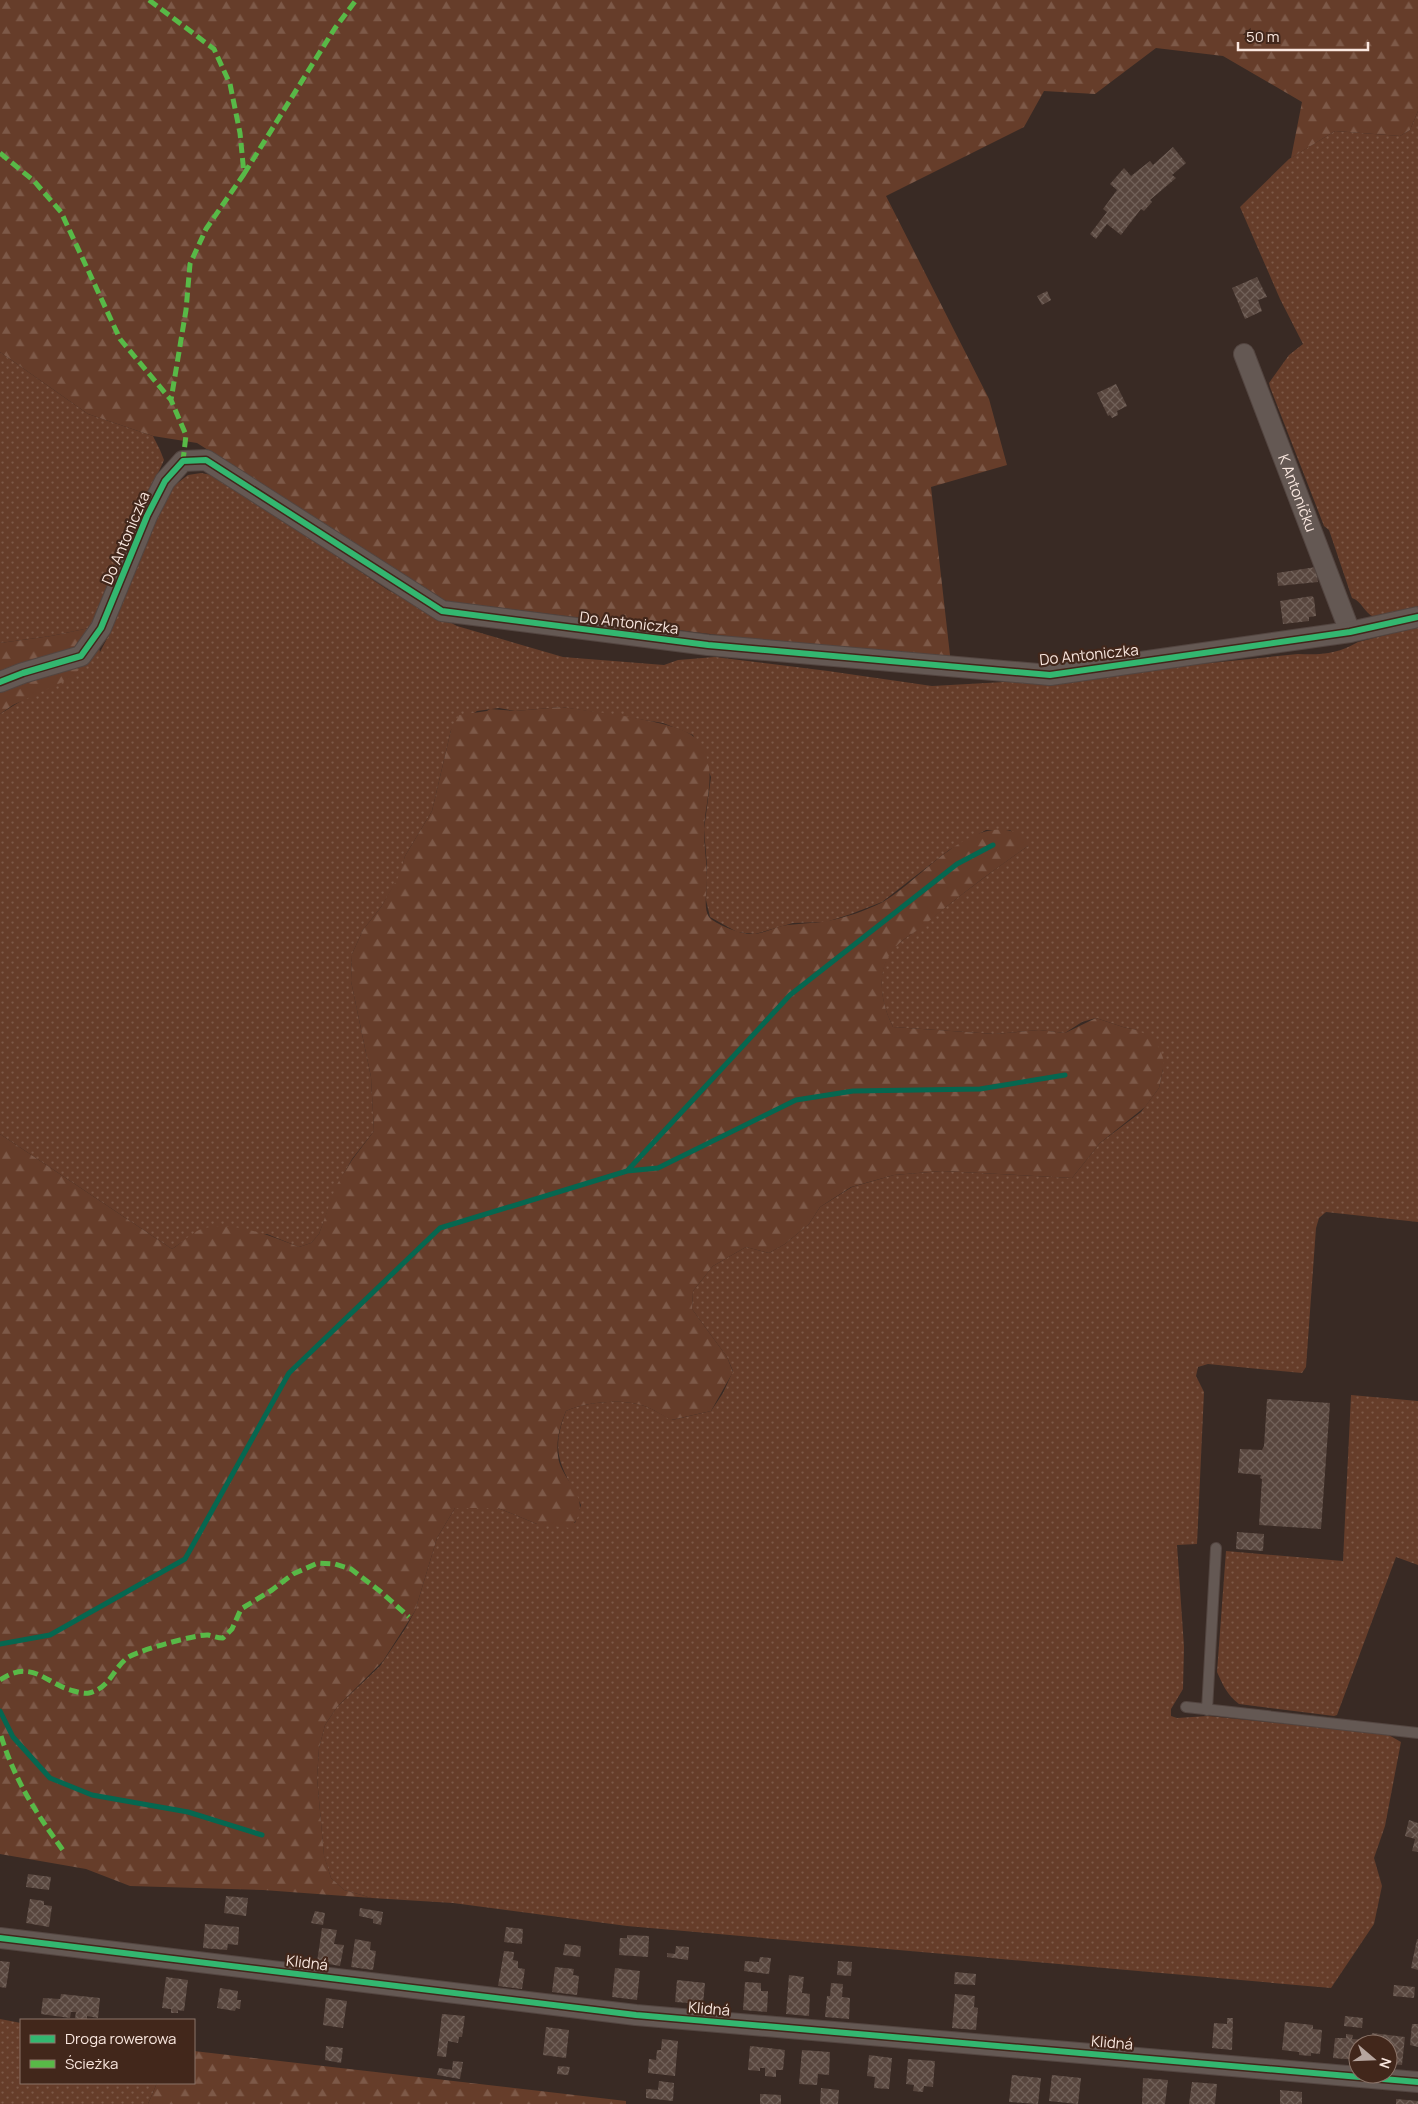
<svg xmlns="http://www.w3.org/2000/svg" width="1418" height="2104" font-family="Manrope,sans-serif">
	<style>
		.grass { fill: url(#grass-dots) }
		.forest { fill: url(#forest-firs) }
		.lines { fill: none; stroke-linecap: round; stroke-linejoin: round }
		.stream { stroke: #066750; stroke-width: 5 }
		.building { fill: url(#building-cross-hatch) }
		.lane-casing { stroke: #534540; stroke-width: 12 }
		.street-casing { stroke: #534540; stroke-width: 22 }
		.lane { stroke: #645853; stroke-width: 10 }
		.street { stroke: #645853; stroke-width: 20 }
		.quiet { stroke: #58b947; stroke-width: 5; stroke-dasharray: 10 5; stroke-linecap: butt }
		.cycleway-casing { stroke: #42271b; stroke-width: 9 }
		.cycleway { stroke: #33b770; stroke-width: 6 }
		.labels { text-anchor: middle; stroke-width: 4.5; stroke-linejoin: round; paint-order: stroke }
		.street-label { font-size: 15px; fill: #f9e7df; stroke: #42271b }
	</style>
	<defs>
		<pattern id="grass-dots" width="8" height="8" patternUnits="userSpaceOnUse" patternTransform="scale(1.25)"><rect width="8" height="8" fill="#663d2a"/><path d="M2 2h.1M6 6h.1" fill="none" stroke="#7d5948" stroke-width="1.8" stroke-linecap="round"/></pattern>
		<pattern id="forest-firs" width="22" height="20" patternUnits="userSpaceOnUse" patternTransform="scale(1.25)"><rect width="22" height="20" fill="#663d2a"/><path d="M5 1l3.5 6h-7zM16 11l3.5 6h-7z" fill="#7d5948"/></pattern>
		<pattern id="building-cross-hatch" width="8" height="8" patternUnits="userSpaceOnUse" patternTransform="scale(1.25)"><rect width="8" height="8" fill="#58463e"/><path d="M0 0l8 8M0 8l8-8" fill="none" stroke="#716159"/></pattern>
	</defs>
	<rect width="100%" height="100%" fill="#392a24"/>
	<path class="grass" d="M1418 111V608L1374 617C1364 613 1362 601 1352 598L1329 530 1324 526 1270 387 1269 383 1289 355 1303 344 1280 299 1240 207 1289 159 1335 131 1400 136 1410 130Z
		M0 352 88 414 153 436 160 450 164 460 136 522 94 627 51 636 0 643Z
		M201 473 212 475 234 488 388 590 457 626 563 657 664 665 678 660 715 657 828 671 932 686 1041 680 1298 654C1321 655 1338 654 1358 642L1418 627V1222L1326 1212 1319 1218 1316 1228 1306 1367 1302 1373 1208 1364 1198 1367 1196 1376 1204 1392 1197 1544 1177 1545 1184 1647 1183 1689 1171 1709V1716L1177 1718 1208 1716 1387 1734 1401 1742 1385 1826 1374 1858 1382 1886 1374 1924 1331 1988 627 1926 453 1903 372 1898 344 1890 331 1878 324 1856 317 1778 319 1748 325 1725 337 1707 380 1666 405 1629 415 1611 437 1538 455 1508H498L537 1524 575 1523 581 1505C562 1466 549 1455 566 1411 586 1401 626 1398 647 1407 655 1410 664 1416 672 1420L711 1411 723 1393 733 1371 727 1357 692 1309 693 1291 713 1266 746 1247 769 1253 785 1244 809 1224 820 1207 852 1187 894 1175 942 1171 1072 1178 1100 1143 1141 1112 1159 1088 1163 1069 1137 1030 1123 1027 1096 1018 1082 1022 1065 1033 1039 1030 995 1034 893 1027C882 1005 876 977 889 954 895 944 910 936 918 929 954 900 990 872 1028 846L1010 830H986L949 850 882 902 851 914 826 922 793 923 755 934 737 932 710 917 706 900 707 866 704 829 711 777 693 735 663 723 562 707 515 711 499 708 477 711 451 730 432 811 405 856 400 876 381 907 363 930 352 954 351 981 371 1077 374 1131 352 1159 337 1186 319 1234 311 1243 299 1247 267 1234 185 1240 172 1249 0 1134V714L100 652 111 631 147 534 171 488 188 475Z
		M1351 1395 1418 1401V1565L1396 1557 1337 1715 1334 1716 1239 1704C1227 1695 1223 1685 1217 1672L1226 1551 1343 1561Z
		M0 2019 21 2023V2083H157L148 2104H0Z"/>
	<path class="forest" d="M0 0H1418V111L1410 130 1400 136 1335 131 1291 158 1302 102 1223 56 1156 48 1095 94 1044 91 1024 127 886 196 989 399 1007 465 931 487 951 664 446 601 197 443 153 436 88 414 0 352Z
		M94 627 100 652 67 680 13 705 0 714V643L51 636Z
		M562 707C588 711 679 721 694 737 721 764 705 798 704 830 704 847 707 863 707 879 707 890 703 908 709 917 715 924 738 933 749 934 760 935 771 929 782 926 797 923 812 924 827 921 845 918 864 911 881 903 920 883 976 804 1026 838L1028 846C991 872 956 898 922 927 912 934 896 943 890 954 876 976 882 1005 893 1027L995 1034 1039 1030 1065 1033 1096 1018 1123 1027 1137 1030 1151 1037 1160 1049 1164 1061 1163 1069 1159 1088 1145 1107 1100 1143 1072 1178 942 1171 894 1175 851 1187 820 1207 809 1224 785 1244 769 1253 746 1247 713 1266 693 1291 692 1309 727 1357 733 1372 711 1411 671 1420C663 1416 655 1410 647 1407 626 1398 586 1401 566 1411 560 1426 556 1439 558 1456 561 1483 597 1499 570 1528L537 1524 498 1508H455L437 1538 415 1611 383 1661 337 1707 325 1725 319 1748 317 1778 324 1855 331 1878 344 1890 372 1898 263 1890 130 1886 86 1869 0 1854V1134L172 1249C182 1243 194 1230 205 1228 236 1221 270 1236 299 1247L311 1243 319 1234 336 1186 352 1160 374 1131 371 1077 351 981 352 954 363 930 381 907 399 876 405 856 432 811 451 730 459 715 487 711 490 709 515 711Z
		M194 2051 626 2101V2104H148L157 2083H194Z"/>
	<g class="lines">
		<path class="stream" d="M628 1170 790 995 957 864 993 845
			M0 1644 50 1635 185 1559 289 1373 440 1228 627 1171 658 1168 796 1100 853 1091 980 1089 1065 1075
			M0 1711 13 1737 50 1778 92 1795 188 1812 262 1835"/>
	</g>
	<path class="building" d="M1173 147 1186 163 1172 175 1176 178 1150 200 1152 202 1144 211 1141 209 1121 235 1107 224 1096 239 1090 234 1107 212 1103 209 1117 190 1110 184 1124 168 1131 176 1150 161 1153 165Z
		M1257 277 1267 297 1258 300 1262 311 1245 319 1232 288Z
		M1047 291 1051 300 1042 305 1037 296Z
		M1116 384 1127 406 1117 411 1118 415 1112 418 1110 415 1108 416 1097 393Z
		M1316 567 1318 582 1278 586 1277 573Z
		M1312 596 1314 598 1316 616 1309 617V621L1283 624 1280 601Z
		M1267 1399 1330 1403 1321 1529 1259 1525 1262 1479 1260 1478 1261 1475 1238 1473 1240 1449 1262 1450 1264 1446Z
		M1237 1532 1264 1534 1263 1551 1236 1549Z
		M1409 1820 1418 1823V1852L1412 1851 1415 1839 1405 1836Z
		M28 1874 51 1877 49 1890 26 1887Z
		M226 1896 248 1898 246 1916 224 1913Z
		M30 1899 44 1901V1905L52 1906 49 1927 26 1923Z
		M360 1908 383 1912 381 1925 373 1923V1919L359 1916Z
		M315 1911 325 1913 323 1925 311 1923Z
		M205 1924 239 1927 238 1945 228 1944 227 1950 203 1948Z
		M506 1927 523 1929 522 1944 504 1942Z
		M322 1928 337 1930 334 1944 344 1945 340 1966 317 1962Z
		M627 1935 649 1936 648 1957 619 1955 620 1938H627Z
		M355 1939 371 1942 370 1950 376 1951 373 1970 351 1967Z
		M1417 1939H1418V1970L1411 1968Z
		M565 1944 581 1946 580 1957 563 1955Z
		M676 1946 689 1947 688 1960 667 1957V1953L675 1954Z
		M504 1951 514 1952 513 1960 518 1961V1968L525 1969 522 1989 498 1986Z
		M760 1957 771 1958 769 1974 744 1971 745 1961 759 1962Z
		M0 1961 10 1962 6 1988 0 1987Z
		M838 1961 852 1962 851 1976 837 1975Z
		M555 1967 574 1969 573 1975 579 1976 577 1995 552 1992Z
		M615 1968 640 1971 637 2000 612 1997Z
		M955 1972 976 1974 975 1985 954 1984Z
		M789 1975 804 1977 802 1993 810 1994 809 2016 786 2014Z
		M166 1977 188 1980 184 2011 178 2010V2013H171V2009L162 2008Z
		M677 1980 705 1983 703 2004 675 2002Z
		M745 1982 761 1983V1991H768L767 2012 743 2010Z
		M831 1983 843 1984 842 1997 850 1998 849 2019 825 2017 827 1996H830Z
		M1394 1985 1415 1987 1414 1998 1393 1996Z
		M220 1988 238 1991 237 2000H241L240 2009 236 2008 235 2011 217 2008Z
		M61 1994 100 1998 98 2018 87 2016V2020L75 2018 76 2012H71L70 2018 41 2014 43 1998 60 1999Z
		M955 1994 975 1996 974 2007 978 2008 976 2030 952 2028Z
		M326 1998 347 2001 343 2028 323 2025Z
		M442 2014 465 2016 462 2037H459L458 2043 448 2041 446 2057 437 2056Z
		M1345 2016 1363 2018 1362 2028 1344 2026Z
		M1227 2018H1233L1232 2050 1212 2048 1214 2023 1227 2024Z
		M1285 2022 1313 2025V2029L1322 2030 1320 2054 1311 2053V2056L1299 2055V2052L1282 2050Z
		M1412 2024H1418V2047L1410 2045Z
		M546 2027 569 2030 566 2058 543 2055Z
		M1372 2033 1405 2037 1402 2065 1388 2064V2044H1371Z
		M1346 2034 1353 2035 1352 2039 1366 2040 1365 2044H1358V2060L1333 2058 1335 2038H1346Z
		M662 2039 678 2041 675 2076 648 2073 649 2059 656 2060 657 2050H661Z
		M326 2046 343 2048 341 2063 325 2060Z
		M750 2046 785 2050 783 2070H776V2077L765 2076V2068H760V2071L748 2070Z
		M802 2050 830 2052 829 2075 818 2074 817 2085 799 2084Z
		M869 2055 892 2058 889 2089 874 2088 875 2077 867 2076Z
		M908 2059 935 2061 933 2087 924 2086 923 2092 913 2091 914 2085 906 2084Z
		M453 2061 463 2062 460 2079 437 2075 439 2068 452 2070Z
		M558 2066 570 2067 568 2075 557 2074Z
		M1012 2075 1041 2078 1038 2104 1009 2102Z
		M1052 2075 1081 2078 1078 2104 1049 2101Z
		M1143 2078 1168 2080 1165 2104H1142Z
		M659 2081 674 2083 673 2101 646 2098V2089L658 2090Z
		M1192 2082 1217 2084 1215 2104H1189Z
		M821 2088 839 2090 838 2104H820Z
		M1280 2090 1302 2092V2104H1280Z
		M760 2094 781 2095V2104H760Z
		M1396 2099 1418 2101V2104H1396Z"/>
	<g class="lines">
		<g class="lane-casing">
			<path id="lane" d="M1186 1707 1418 1733
				M1207 1710 1216 1548"/>
		</g>
		<g class="street-casing">
			<g id="street">
				<path id="s1" d="M1244 354 1350 632"/>
				<path d="M0 682 23 673 81 656 101 628 147 516 165 481 183 461 206 460 442 611 708 645 1050 675 1350 632 1418 617"/>
				<path d="M0 1938 636 2015 1418 2082"/>
			</g>
		</g>
		<use href="#lane" class="lane"/>
		<use href="#street" class="street"/>
		<path class="quiet" d="M149 0 214 49 230 84 240 133 244 174 206 229 190 264 186 310 171 400
			M0 153 34 181 61 212 120 339 171 400 186 435 183 461
			M244 174 335 28 356 0
			M0 1680C33 1658 45 1684 74 1691 78 1692 84 1694 89 1693 111 1687 112 1670 127 1658 136 1651 197 1634 208 1635 213 1636 217 1638 223 1638L232 1629 241 1609 272 1590 293 1574 318 1563 335 1564 351 1569 381 1592 409 1617
			M1 1736C16 1783 36 1813 65 1853"/>
		<g class="cycleway-casing">
			<path id="cycleway" d="M0 682 23 673 81 656 101 628 147 516 165 481 183 461 206 460 442 611 708 645 1050 675 1350 632 1418 617
				M0 1938 636 2015 1418 2082"/>
		</g>
		<use href="#cycleway" class="cycleway"/>
	</g>
	<g class="labels">
		<g class="street-label">
			<text dy="5" stroke="none"><textPath href="#s1" startOffset="149">K Antoníčku</textPath></text>
			<text transform="translate(126 538) rotate(-67)" y="5">Do Antoniczka</text>
			<text transform="translate(629 623) rotate(7)" y="5">Do Antoniczka</text>
			<text transform="translate(1089 655) rotate(-6)" y="5">Do Antoniczka</text>
			<text transform="translate(307 1963) rotate(7)" y="5">Klidná</text>
			<text transform="translate(709 2009) rotate(5)" y="5">Klidná</text>
			<text transform="translate(1112 2043) rotate(5)" y="5">Klidná</text>
		</g>
	</g>
	<rect x="20" y="2019" width="175" height="65" fill="#42271b" stroke="#8b7469"/>
	<rect x="30" y="2035" width="25" height="8" fill="#33b770" stroke="#8b7469"/>
	<text x="65" y="2044" font-size="15" fill="#f9e7df">Droga rowerowa</text>
	<rect x="30" y="2060" width="25" height="8" fill="#58b947" stroke="#8b7469"/>
	<text x="65" y="2069" font-size="15" fill="#f9e7df">Ścieżka</text>
	<g transform="translate(1373 2059) rotate(109)"><circle r="24" fill="#42271b" stroke="#8b7469"/>
	<path d="M0-4L9 19L0 12L-9 19Z" fill="#b6a59e"/>
	<text y="-8" font-size="14" font-weight="bold" text-anchor="middle" fill="#f9e7df">N</text>
	</g>
	<path d="M1238 42v8h130v-8" fill="none" stroke="#f9e7df" stroke-width="2.5"/>
	<text x="1246" y="42" font-size="15" fill="#f9e7df" stroke="#42271b" stroke-width="4" paint-order="stroke">50 m</text>
</svg>
